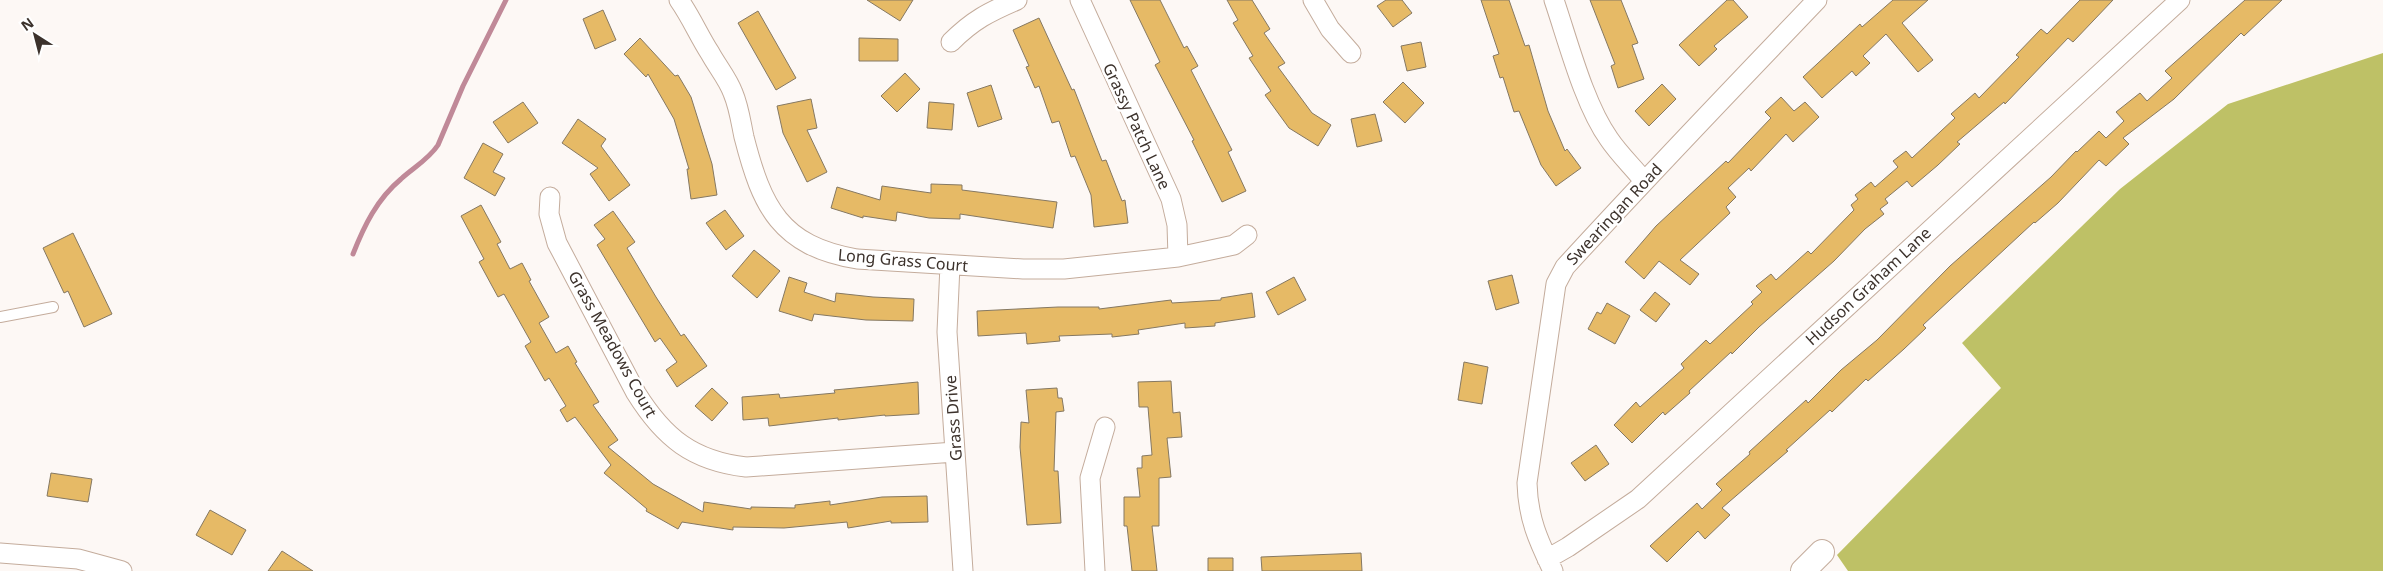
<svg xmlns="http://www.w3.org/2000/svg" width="2383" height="571" font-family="'Noto Sans',sans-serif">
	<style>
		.forest { fill: #bec166 }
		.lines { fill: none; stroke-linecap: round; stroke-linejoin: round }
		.stream { stroke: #c08998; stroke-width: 5 }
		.building { fill: #e6ba66; stroke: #857862 }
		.service-casing { stroke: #c4ac9c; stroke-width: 12 }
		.minor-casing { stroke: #c4ac9c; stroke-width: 21 }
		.tertiary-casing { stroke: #c4ac9c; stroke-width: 26 }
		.service { stroke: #fff; stroke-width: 10 }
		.minor { stroke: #fff; stroke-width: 19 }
		.tertiary { stroke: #fff; stroke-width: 24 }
		.labels { text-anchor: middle; stroke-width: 5; stroke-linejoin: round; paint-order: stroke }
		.street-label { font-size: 16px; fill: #3c322c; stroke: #fff }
	</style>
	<rect width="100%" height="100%" fill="#fdf8f5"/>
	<path class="forest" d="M2383 53V571H1848L1837 555 2001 388 1962 343 2120 189 2228 104Z"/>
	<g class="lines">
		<path class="stream" d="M353 254C364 226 377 199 401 179 413 168 429 159 438 145L463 86 506 0"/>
	</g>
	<path class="building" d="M867 0H913L900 21Z
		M1130 0H1160L1184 48 1187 46 1198 66 1191 70 1232 150 1228 152 1246 191 1222 202 1192 141 1194 140 1155 65 1160 62Z
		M1227 0H1252L1270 29 1264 33 1285 63 1278 67 1312 113 1331 125 1318 146 1289 128 1265 95 1271 91 1249 58 1253 56 1233 23 1238 20Z
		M1386 0H1402L1412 13 1393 27 1377 6Z
		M1481 0H1509L1525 46 1529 45 1548 111 1565 151 1567 149 1581 168 1556 186 1541 165 1519 111 1514 112 1503 77 1500 78 1493 56 1499 54Z
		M1590 0H1621L1638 43 1632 45 1644 79 1618 88 1611 66 1615 64Z
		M1727 0H1733L1748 17 1714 46 1717 49 1699 66 1679 45Z
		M1893 0H1928L1902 23 1933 60 1918 72 1886 34 1863 56 1870 63 1856 76 1852 71 1822 98 1803 77 1860 24 1862 27Z
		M2080 0H2113L2073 42 2068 38 2005 104 2004 102 1957 142 1960 144 1938 165 1912 187 1907 181 1885 199 1888 203 1880 209 1884 214 1865 229 1834 261 1759 327 1732 354 1731 352 1689 391 1690 393 1665 415 1663 412 1632 443 1614 425 1636 402 1640 407 1684 368 1681 364 1706 340 1710 344 1753 304 1751 302 1762 292 1756 286 1771 274 1776 280 1808 251 1811 254 1854 210 1851 205 1858 199 1855 195 1871 182 1875 187 1898 167 1893 161 1906 151 1912 158 1955 118 1951 114 1975 93 1979 98 2019 57 2016 55 2041 29 2047 34Z
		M2245 0H2282L2244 36 2241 33 2174 99 2123 138 2129 144 2106 166 2099 160 2058 203 2035 223 2034 222 1923 325 1926 328 1904 349 1868 381 1866 379 1832 412 1830 410 1786 450 1788 451 1722 508 1730 515 1705 539 1698 531 1667 562 1650 546 1697 503 1702 509 1722 490 1716 484 1750 454 1749 452 1806 400 1808 403 1841 370 1877 340 1950 266 2051 177 2076 151 2077 152 2099 131 2106 138 2124 121 2116 112 2140 93 2147 101 2172 78 2165 71Z
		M603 10 616 40 595 49 583 19Z
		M758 11 796 78 776 90 738 23Z
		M1039 18 1072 90 1074 89 1102 161 1106 160 1122 201 1125 200 1128 223 1094 227 1091 195 1075 156 1071 157 1059 121 1052 123 1039 86 1035 88 1026 67 1029 66 1013 30Z
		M640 38 675 76 678 75 691 97 712 164 717 195 691 199 687 169H689L674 119 648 74 646 77 624 54Z
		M859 38 898 39V61H859Z
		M1421 42 1426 67 1407 71 1401 46Z
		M905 73 920 89 897 112 881 96Z
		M1403 82 1424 103 1405 123 1383 102Z
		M1662 84 1676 99 1649 126 1635 111Z
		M991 85 1002 119 978 127 967 93Z
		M1781 97 1794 111 1805 102 1819 117 1793 142 1786 134 1751 171 1749 168 1728 188 1736 197 1726 207 1730 213 1680 260 1699 274 1690 285 1659 261 1644 279 1625 262 1656 226 1726 161 1728 163 1771 118 1765 112Z
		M811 99 817 128 807 130 827 172 807 182 783 133 777 106Z
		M523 102 538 123 508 143 493 122Z
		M929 102 954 104 952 130 927 128Z
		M1375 114 1382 141 1357 147 1351 119Z
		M578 119 606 139 601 146 630 185 609 201 590 174 598 168 562 143Z
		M483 143 503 154 493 172 505 178 495 196 464 178Z
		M931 184 962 185V190L1057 202 1053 228 960 214V219L929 218 897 212 896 221 863 216V218L831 208 837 187 880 200 882 186 931 193Z
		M481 205 501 242 497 244 510 269 522 263 531 280 529 281 549 317 539 323 556 353 568 346 577 362 575 363 599 402 593 405 618 440 608 447 653 484 703 512 704 502 751 509V507L795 508V505L830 501V505L882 497 927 496 928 522 891 523V521L848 528 847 522 784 528 733 527V530L682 522 678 529 646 511 647 509 604 473 611 465 575 417 567 422 560 410 566 406 549 378 545 381 525 346 531 342 504 294 498 297 479 262 484 259 461 216Z
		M725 210 744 236 726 250 706 223Z
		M613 211 635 242 627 248 656 297 681 336 684 334 707 366 677 387 666 370 677 362 660 338 655 342 597 245 605 239 594 225Z
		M73 233 112 314 84 327 68 291 64 293 43 248Z
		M754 250 780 271 757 298 732 276Z
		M1512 275 1519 303 1496 310 1488 281Z
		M789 277 807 283 804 292 835 302 836 293 873 297 914 299 913 321 866 320 814 314 812 321 779 311Z
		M1294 277 1306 300 1278 315 1266 292Z
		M1655 292 1670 304 1656 322 1640 310Z
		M1252 293 1255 317 1215 323V326L1185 328V323L1138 330 1139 334 1112 337V334L1059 336 1060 341 1027 344 1026 333 978 336 977 311 1058 307H1099V309L1171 300 1172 303 1221 300V298Z
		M1607 303 1630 316 1615 344 1588 329 1597 312 1601 314Z
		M1464 362 1488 367 1482 404 1458 400Z
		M1171 381 1173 413 1180 412 1182 437 1167 438 1171 477 1159 478V526H1152L1157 571H1132L1127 526H1124V497H1140L1137 468H1142V456L1152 455 1148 407H1139L1138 382Z
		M918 382 919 414 885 416V415L838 420V418L769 426 768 418 743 420 742 397 779 394 780 398 835 393 834 390Z
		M712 388 728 403 712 421 695 406Z
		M1057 388 1058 398H1062L1064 411 1056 412 1054 471H1058L1061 523 1027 525 1020 447 1021 422 1029 423 1026 390Z
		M1596 445 1609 464 1585 481 1571 463Z
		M51 473 92 479 88 502 47 496Z
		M210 510 246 530 232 555 196 535Z
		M282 551 313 571H268Z
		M1361 553 1362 571H1262L1261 557Z
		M1208 558H1233V571H1208Z"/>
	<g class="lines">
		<g class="service-casing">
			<path id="service" d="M0 317 53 307"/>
		</g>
		<g class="minor-casing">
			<path id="minor" d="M679 0C691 17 699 36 710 53 717 66 728 79 733 93 739 107 741 123 744 137 762 207 780 246 857 259L1023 269H1064L1178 257 1234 245 1247 235
				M1080 0 1171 199 1177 225 1178 257
				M1313 0 1330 29 1351 53
				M1554 0C1568 41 1584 104 1609 139 1619 154 1633 167 1644 181
				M951 42C973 20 989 12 1017 0
				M550 197 549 214 557 243 636 393C664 438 693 461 746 467L955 452
				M950 265 947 332 963 571
				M0 553 78 559 122 571
				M1547 559 1568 547 1638 499 2180 0
				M1095 571 1090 478 1105 427
				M1553 571C1538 540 1528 518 1527 483L1556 284 1565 267C1648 176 1733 88 1817 0"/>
		</g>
		<g class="tertiary-casing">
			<path id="tertiary" d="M1803 571 1822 552"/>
		</g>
		<use href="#service" class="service"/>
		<use href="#minor" class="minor"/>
		<use href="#tertiary" class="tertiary"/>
	</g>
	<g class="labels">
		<g class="street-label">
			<text transform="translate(1137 126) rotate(65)" y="6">Grassy Patch Lane</text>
			<text transform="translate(1614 214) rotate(-47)" y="6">Swearingan Road</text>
			<text transform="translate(903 260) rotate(5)" y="6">Long Grass Court</text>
			<text transform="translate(1868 286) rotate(-43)" y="6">Hudson Graham Lane</text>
			<text transform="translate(613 344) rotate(61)" y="6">Grass Meadows Court</text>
			<text transform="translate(953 418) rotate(-94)" y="6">Grass Drive</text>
		</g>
	</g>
	<g transform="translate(35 35) rotate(324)" stroke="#ffffff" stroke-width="4" paint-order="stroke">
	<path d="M0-4L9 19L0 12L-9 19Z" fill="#3c322c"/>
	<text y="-8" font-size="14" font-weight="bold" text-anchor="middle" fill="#3c322c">N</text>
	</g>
</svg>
